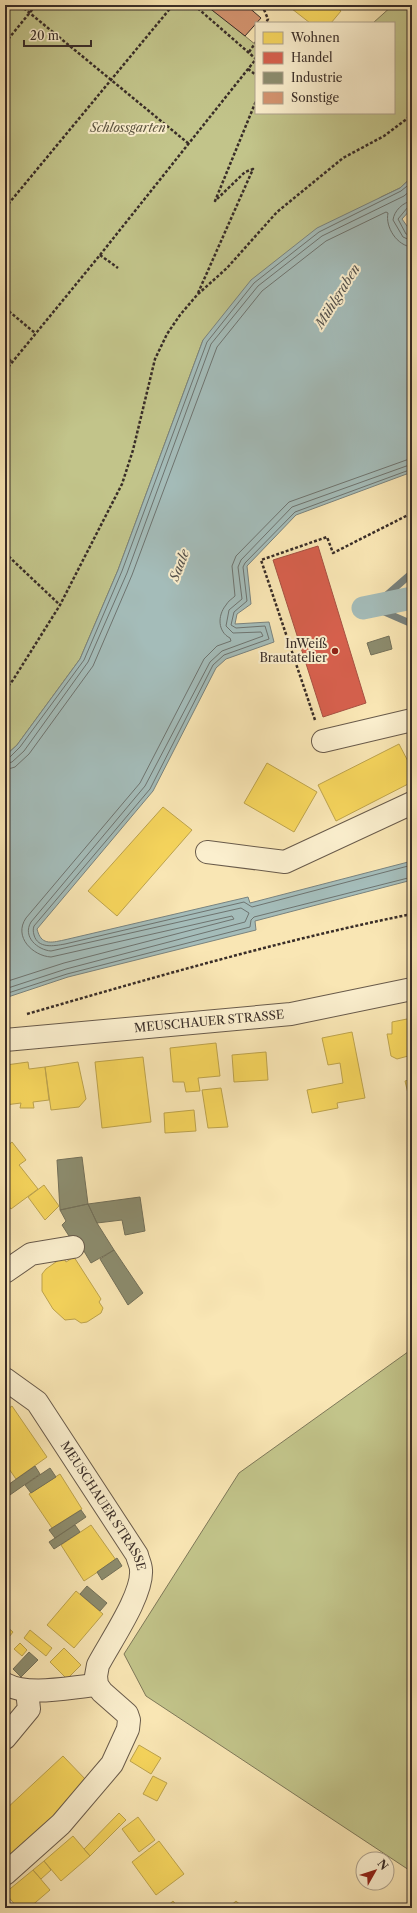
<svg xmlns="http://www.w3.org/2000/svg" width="417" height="1913" font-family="'Libre Caslon Text',serif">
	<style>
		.green { fill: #c2c48a; stroke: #7e7859 }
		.water { fill: #a4bcb9; stroke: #79837f }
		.homes { fill: #f6d55c; stroke: #bda34c }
		.shops { fill: #d6604d; stroke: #a75142 }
		.industry { fill: #8c8c6e; stroke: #737059 }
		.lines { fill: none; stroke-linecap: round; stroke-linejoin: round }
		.shore { stroke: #6e7470; stroke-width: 1 }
		.stream { stroke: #79837f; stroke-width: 7 }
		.canal { stroke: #a4bcb9; stroke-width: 23 }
		.building { fill: #d3936f; stroke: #392d28 }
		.minor-casing { stroke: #695b4b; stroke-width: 24 }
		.path { stroke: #392d28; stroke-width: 2.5; stroke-dasharray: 3 2; stroke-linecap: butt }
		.minor { stroke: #fbefce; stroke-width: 22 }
		.poi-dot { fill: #8f2418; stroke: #fbefce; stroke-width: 1.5 }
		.labels { text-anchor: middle; stroke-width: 4; stroke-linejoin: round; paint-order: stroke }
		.park-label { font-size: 12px; font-style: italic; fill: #5b5340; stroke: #fbefce }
		.poi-label { font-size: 12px; fill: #392d28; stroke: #fbefce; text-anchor: end }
		.street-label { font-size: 12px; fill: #392d28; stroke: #fbefce }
		.water-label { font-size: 13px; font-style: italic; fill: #54514c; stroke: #fbefce }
	</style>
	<rect width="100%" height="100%" fill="#f9e6b4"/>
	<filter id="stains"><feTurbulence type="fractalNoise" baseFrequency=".005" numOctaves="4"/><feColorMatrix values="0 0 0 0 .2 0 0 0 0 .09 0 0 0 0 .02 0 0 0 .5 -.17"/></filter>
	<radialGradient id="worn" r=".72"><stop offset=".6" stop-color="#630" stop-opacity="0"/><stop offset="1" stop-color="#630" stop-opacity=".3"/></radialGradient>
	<path class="green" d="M5 5H207L256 45V113H394V23H373L393 5H412V177L400 188 381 197 203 340 118 570 80 659 17 745 5 756Z
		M412 1349V1872L146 1696 124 1654 239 1473Z"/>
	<path class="water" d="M412 177V208L402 219 412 233V472L296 515 247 566 251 604 237 614 235 624 269 622 274 642 226 659 216 668 153 791 37 929C41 945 50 943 64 940L248 897 250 903 412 861V880L255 921 256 930 68 977 5 998V756L17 745 80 659 118 570 203 340 251 280 317 228 400 188Z"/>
	<path class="homes" d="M287 5H333L341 11 331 23H310Z
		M399 744 412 769V782L336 821 318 785Z
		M267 763 317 792 294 832 244 803Z
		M163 807 192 830 117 916 88 891Z
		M412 1018V1055L397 1059 391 1056 387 1034H392V1022Z
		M352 1032 365 1098 337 1103 338 1108 312 1113 307 1090 343 1083 340 1063 328 1065 322 1038Z
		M216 1043 220 1076 198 1078 200 1091 186 1092 184 1082H173L170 1048Z
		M266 1052 268 1080 234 1082 232 1055Z
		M143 1057 151 1122 102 1128 95 1062Z
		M28 1062 29 1069 45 1067 49 1100 33 1102 34 1108H20L21 1103 5 1105 6 1065Z
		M78 1062 86 1099 79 1107 51 1110 45 1067Z
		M412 1079V1110L405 1081Z
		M221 1088 228 1127 208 1128 202 1090Z
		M194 1110 196 1131 165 1133 164 1113Z
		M12 1142 26 1160 19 1165 38 1189 11 1209 5 1201V1148Z
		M44 1185 59 1206 45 1220 28 1197Z
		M63 1257 66 1262 74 1257 101 1299 99 1302 103 1308 101 1313 87 1322 81 1323 75 1319 65 1320 53 1309 42 1291V1274L46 1269Z
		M12 1406 47 1457 16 1479 5 1463V1411Z
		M60 1474 82 1509 52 1528 29 1494Z
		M91 1525 116 1560 84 1581 61 1545Z
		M76 1591 103 1614 74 1648 47 1625Z
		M5 1625 13 1632 5 1642Z
		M30 1630 52 1648 46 1656 24 1638Z
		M20 1643 27 1650 22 1656 14 1649Z
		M64 1648 81 1665 67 1679 50 1662Z
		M139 1745 161 1758 151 1774 130 1761Z
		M63 1756 87 1781 33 1837 5 1862V1810Z
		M153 1776 167 1783 157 1801 143 1794Z
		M119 1813 126 1820 90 1856 84 1849Z
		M138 1817 155 1840 139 1852 122 1829Z
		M73 1836 90 1856 61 1881 44 1861Z
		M159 1841 184 1874 156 1895 132 1862Z
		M44 1861 51 1870 41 1879 33 1870Z
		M33 1870 50 1890 29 1908H18L5 1893Z
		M173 1901 179 1908H165Z
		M236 1901 244 1908H228Z"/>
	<path class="shops" d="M318 546 366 703 323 717 273 560Z"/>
	<path class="industry" d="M389 636 392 649 371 655 367 643Z
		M82 1157 88 1204 60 1210 57 1160Z
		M140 1197 145 1231 125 1235 122 1220 97 1223 88 1204Z
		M88 1204 97 1223 114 1250 91 1263 75 1236H69L62 1225 66 1221 60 1210Z
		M114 1250 143 1293 128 1305 100 1259Z
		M35 1466 40 1474 7 1497 5 1494V1487Z
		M50 1468 56 1477 31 1493 25 1485Z
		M81 1510 86 1517 55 1538 49 1530Z
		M75 1525 80 1532 54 1549 49 1542Z
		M117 1558 122 1566 102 1580 97 1572Z
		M87 1586 107 1603 100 1611 80 1594Z
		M29 1652 38 1660 21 1677 13 1669Z"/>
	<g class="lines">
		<path class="shore" d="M412 201C403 202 394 211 393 220L403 237 412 241
			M412 206 408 207 398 219 406 234 412 236
			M412 469 295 512 245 563 243 567 247 601 234 612 231 625 236 628 265 626 269 639 224 655 213 665 150 789 34 926C33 929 33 931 34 935 38 949 54 946 65 944L244 902 252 907 412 865
			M5 759 9 758 20 747 84 660 122 571 207 342 254 283 319 232 401 191 412 182
			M5 764 12 762 24 751 88 662 127 573 211 344 258 286 322 236 404 196 412 189
			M5 770 15 767 29 754 93 666 132 575 217 347 262 291 326 241 386 212 388 213C385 227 397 246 412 247
			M5 982 64 963 234 919 232 916 51 957C33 956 13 937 26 918L140 783 204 659 217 646 231 641 230 638C218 632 217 616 226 605 228 601 232 599 235 596L232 566 236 556 289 502 412 458
			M5 989 66 969 245 922 249 913 241 908 51 951C38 950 22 937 31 922L145 786 210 662 222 651 263 636 261 632 233 633 226 626 229 610 242 599 238 567 241 560 292 507 412 464
			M5 994 67 974 250 927 251 920 254 917 412 877"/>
		<path class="stream" d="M412 573 373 607 412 624"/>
		<path class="canal" d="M363 608 412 598"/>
	</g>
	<path class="building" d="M210 5H246L261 18 245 36 208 7Z"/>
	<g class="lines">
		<g class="minor-casing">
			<g id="minor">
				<path d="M323 741 412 720"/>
				<path d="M207 852 285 862 412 803"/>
				<path id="s1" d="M5 1040 291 1014 412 989"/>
				<path d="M5 1272 31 1254 73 1247"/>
				<path id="s2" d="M5 1379 37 1402 137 1555C138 1560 141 1565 141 1570 143 1595 110 1642 98 1665L96 1676 97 1685 102 1692 127 1714 129 1720 128 1729 112 1764 61 1824 5 1874"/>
				<path d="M5 1684C29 1697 70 1687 97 1685"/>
				<path d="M5 1738 29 1709 27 1691"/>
			</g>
		</g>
		<path class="path" d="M20 5 189 144
			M194 5 256 59
			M262 5 268 19 266 23
			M5 43 36 5
			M249 52 256 42
			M248 69 256 75
			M5 208 173 5
			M100 255 118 268
			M198 293 253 169 245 172 215 201 256 101
			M5 308 35 333
			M5 356 12 362
			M5 371 100 255 256 59
			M5 553 60 605
			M5 690 13 680 60 605 122 484 133 450 155 359 167 334 180 315 197 295 227 268 277 212 343 158 384 136 412 115
			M315 720 261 560 327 537 333 553 412 513
			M27 1014C155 977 282 940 412 914"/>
		<use href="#minor" class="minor"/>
	</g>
	<circle class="poi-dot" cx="335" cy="651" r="4"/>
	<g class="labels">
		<g class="park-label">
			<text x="128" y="132">Schlossgarten</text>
		</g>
		<g class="poi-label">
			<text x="327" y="648">InWeiß<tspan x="327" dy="14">Brautatelier</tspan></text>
		</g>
		<g class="street-label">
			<text dy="4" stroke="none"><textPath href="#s1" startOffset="205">MEUSCHAUER STRASSE</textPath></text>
			<text dy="4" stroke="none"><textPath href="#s2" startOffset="163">MEUSCHAUER STRASSE</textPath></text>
		</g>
		<g class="water-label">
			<text transform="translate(337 296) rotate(-58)" y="5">Mühlgraben</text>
			<text transform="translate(179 565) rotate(-69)" y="5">Saale</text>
		</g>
	</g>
	<rect width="417" height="1913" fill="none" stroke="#f9e6b4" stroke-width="20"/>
	<rect x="6" y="6" width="405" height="1901" fill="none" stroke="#392d28" stroke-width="2"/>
	<rect x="10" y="10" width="397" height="1893" fill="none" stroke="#392d28"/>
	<rect x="255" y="22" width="140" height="92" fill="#fbefce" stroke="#ada18c"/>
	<rect x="263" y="32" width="20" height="12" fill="#f6d55c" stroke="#ada18c"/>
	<text x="291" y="42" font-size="12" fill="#392d28">Wohnen</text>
	<rect x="263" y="52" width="20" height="12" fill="#d6604d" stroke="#ada18c"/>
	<text x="291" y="62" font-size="12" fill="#392d28">Handel</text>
	<rect x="263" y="72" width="20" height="12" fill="#8c8c6e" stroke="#ada18c"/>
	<text x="291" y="82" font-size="12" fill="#392d28">Industrie</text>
	<rect x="263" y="92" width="20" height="12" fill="#d3936f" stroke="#ada18c"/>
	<text x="291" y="102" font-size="12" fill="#392d28">Sonstige</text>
	<g transform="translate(375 1871) rotate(51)"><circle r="19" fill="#fbefce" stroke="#ada18c"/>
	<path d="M0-3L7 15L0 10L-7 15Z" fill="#8f2418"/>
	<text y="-6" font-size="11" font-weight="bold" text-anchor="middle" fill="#392d28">N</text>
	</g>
	<path d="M24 40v6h67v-6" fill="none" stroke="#392d28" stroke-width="2"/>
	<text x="30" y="40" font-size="12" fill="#392d28" stroke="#fbefce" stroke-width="3" paint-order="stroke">20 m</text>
	<rect width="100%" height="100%" filter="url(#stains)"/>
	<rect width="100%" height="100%" fill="url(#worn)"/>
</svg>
